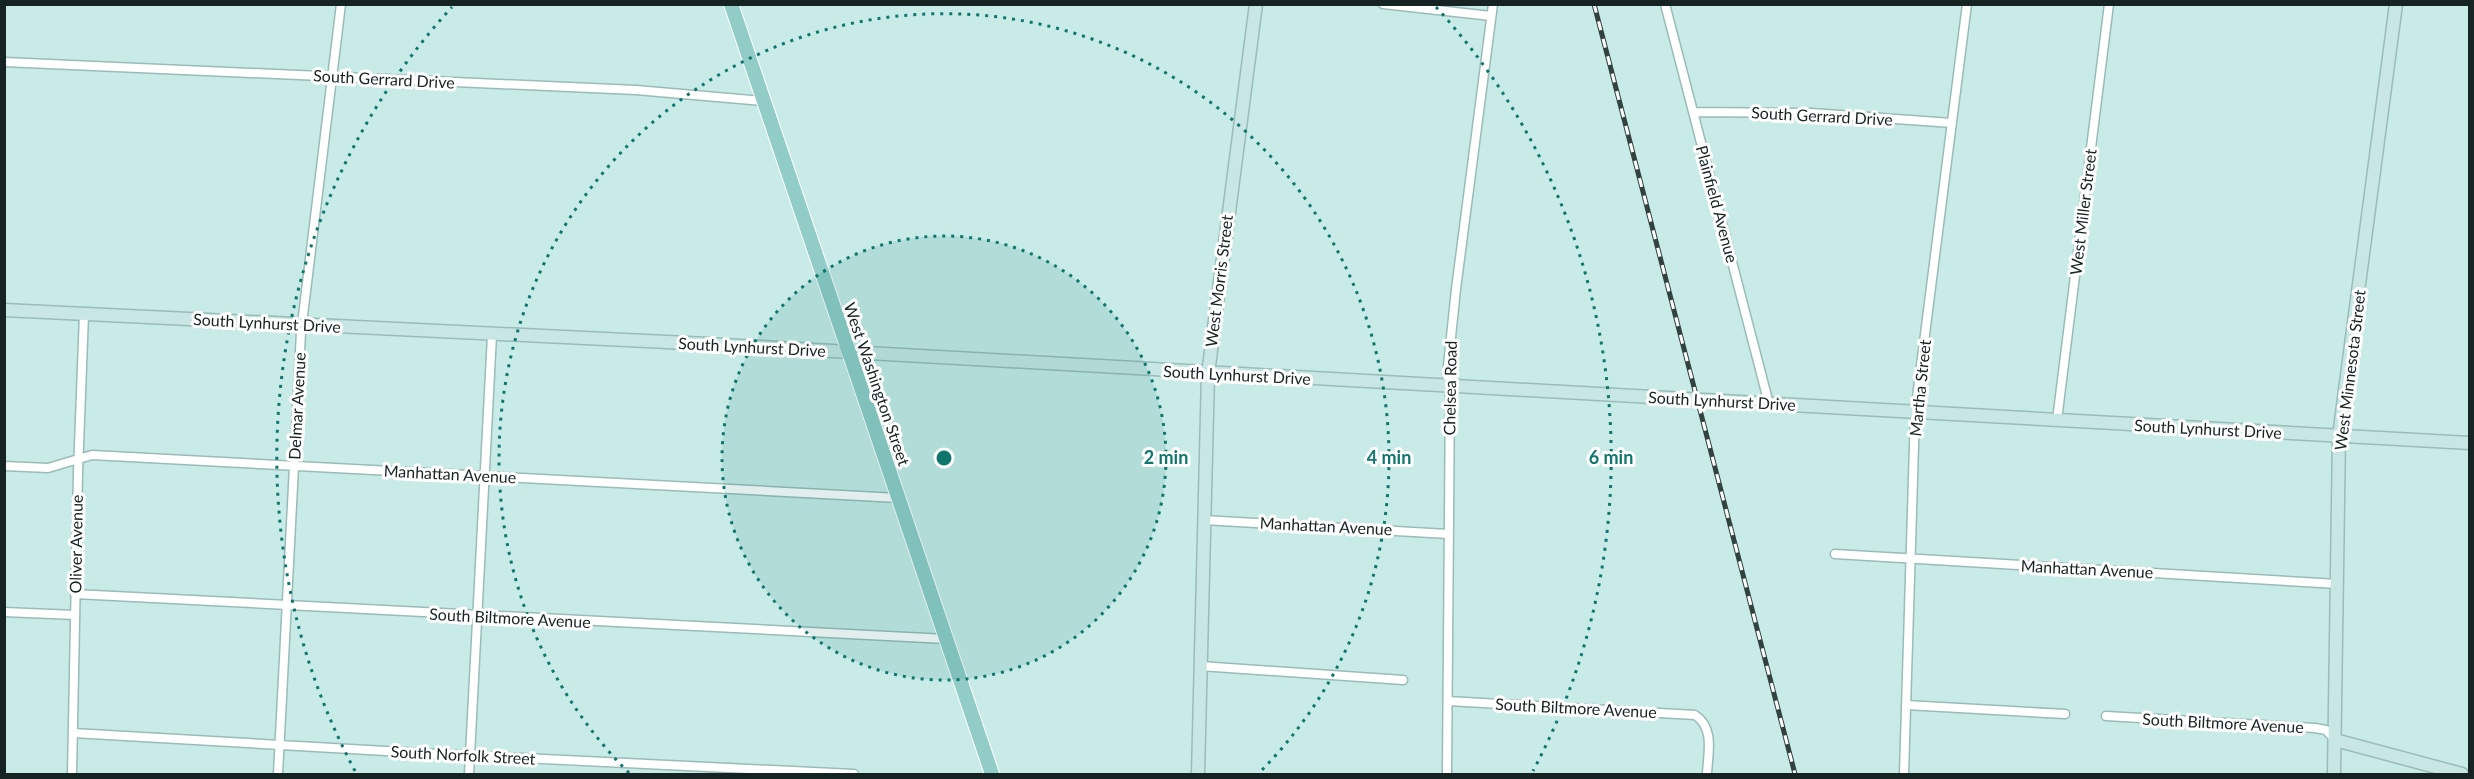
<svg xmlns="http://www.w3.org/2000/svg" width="2474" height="779" font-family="Lato,sans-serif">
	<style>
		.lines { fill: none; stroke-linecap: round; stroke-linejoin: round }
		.street-casing { stroke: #99bcb8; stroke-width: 11 }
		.secondary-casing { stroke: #99bcb8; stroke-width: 15 }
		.primary-casing { stroke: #fff; stroke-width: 16 }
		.street { stroke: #fff; stroke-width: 8 }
		.secondary { stroke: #c8e6e3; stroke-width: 12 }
		.primary { stroke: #91ccc7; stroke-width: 14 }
		.rail-casing { stroke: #314241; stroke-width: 5 }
		.rail { stroke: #fff; stroke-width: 3; stroke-dasharray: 9; stroke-linecap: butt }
		.ring { fill: none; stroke: #0f766e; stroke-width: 3; stroke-dasharray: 3 6 }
		.labels { text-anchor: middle; stroke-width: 6; stroke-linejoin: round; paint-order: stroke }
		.street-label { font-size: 16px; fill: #152322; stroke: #fff }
		.centre { fill: #0f766e; stroke: #fff; stroke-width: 3 }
		.ring-label { font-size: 18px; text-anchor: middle; font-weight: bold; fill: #0f766e; stroke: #fff; stroke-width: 6; stroke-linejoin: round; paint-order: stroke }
	</style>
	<rect width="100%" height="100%" fill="#c8ebe7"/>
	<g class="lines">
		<g class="street-casing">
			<path id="street" d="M1383 4 1491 16
				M1665 4 1769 404
				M4 62 636 90 763 101
				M1693 112 1812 113 1952 123
				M2057 420 2109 4
				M4 466 48 468 92 455 898 498
				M1204 520 1448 534
				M1835 554 2338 584
				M75 594 946 639
				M4 612 75 615
				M1200 666 1403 680
				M1448 701 1695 715C1715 728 1708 754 1707 774
				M1906 705 2065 714
				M2106 716 2315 728 2326 730 2335 740
				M73 733 438 754 854 774
				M72 774 78 472 84 314
				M278 774 301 332 341 4
				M469 774 492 335
				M1447 774 1450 387 1447 375 1456 289 1493 4
				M1904 774 1915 413 1967 4"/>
		</g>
		<g class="secondary-casing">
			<path id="secondary" d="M4 310 708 344 2470 443
				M2335 740 2462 774
				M1198 774 1208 374 1256 4
				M2334 774 2339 436 2396 4"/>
		</g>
		<g class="primary-casing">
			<path id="primary" d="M731 4 992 774"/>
		</g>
		<use href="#street" class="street"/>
		<use href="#secondary" class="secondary"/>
		<use href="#primary" class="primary"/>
		<g class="rail-casing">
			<path id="rail" d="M1594 4 1795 774"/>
		</g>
		<use href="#rail" class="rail"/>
	</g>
	<circle cx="944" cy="458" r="222" fill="#0f766e" fill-opacity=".12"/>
	<g class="ring">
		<circle cx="944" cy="458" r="222"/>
		<path d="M629 773A445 445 0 1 1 1259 773"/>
		<path d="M355 771A667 667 0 0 1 452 7M1436 7A667 667 0 0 1 1533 771"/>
	</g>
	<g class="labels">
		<g class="street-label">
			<text transform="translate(384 79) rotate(3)" y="6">South Gerrard Drive</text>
			<text transform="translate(1822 116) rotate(3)" y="6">South Gerrard Drive</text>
			<text transform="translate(1717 204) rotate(75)" y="6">Plainfield Avenue</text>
			<text transform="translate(2083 212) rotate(-83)" y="6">West Miller Street</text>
			<text transform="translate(1219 281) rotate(-83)" y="6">West Morris Street</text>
			<text transform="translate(267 323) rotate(3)" y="6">South Lynhurst Drive</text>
			<text transform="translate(752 347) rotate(3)" y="6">South Lynhurst Drive</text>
			<text transform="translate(2350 370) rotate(-83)" y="6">West Minnesota Street</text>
			<text transform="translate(1237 375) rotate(3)" y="6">South Lynhurst Drive</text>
			<text transform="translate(877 384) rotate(71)" y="6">West Washington Street</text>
			<text transform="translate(1450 388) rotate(-89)" y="6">Chelsea Road</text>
			<text transform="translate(1920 388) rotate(-84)" y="6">Martha Street</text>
			<text transform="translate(1722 401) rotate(3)" y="6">South Lynhurst Drive</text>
			<text transform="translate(297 406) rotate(-87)" y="6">Delmar Avenue</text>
			<text transform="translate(2208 429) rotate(3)" y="6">South Lynhurst Drive</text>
			<text transform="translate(450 474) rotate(3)" y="6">Manhattan Avenue</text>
			<text transform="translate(1326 526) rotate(3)" y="6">Manhattan Avenue</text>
			<text transform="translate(76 544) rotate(-89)" y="6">Oliver Avenue</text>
			<text transform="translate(2087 569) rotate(3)" y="6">Manhattan Avenue</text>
			<text transform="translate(510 618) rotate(3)" y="6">South Biltmore Avenue</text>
			<text transform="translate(1576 708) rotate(3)" y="6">South Biltmore Avenue</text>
			<text transform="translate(2223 723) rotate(3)" y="6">South Biltmore Avenue</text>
			<text transform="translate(463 755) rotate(3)" y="6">South Norfolk Street</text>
		</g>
	</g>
	<circle cx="944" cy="458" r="9" class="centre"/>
	<g class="ring-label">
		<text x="1166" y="464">2 min</text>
		<text x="1389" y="464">4 min</text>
		<text x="1611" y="464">6 min</text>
	</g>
	<rect width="2474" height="779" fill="none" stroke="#152322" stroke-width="12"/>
</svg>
